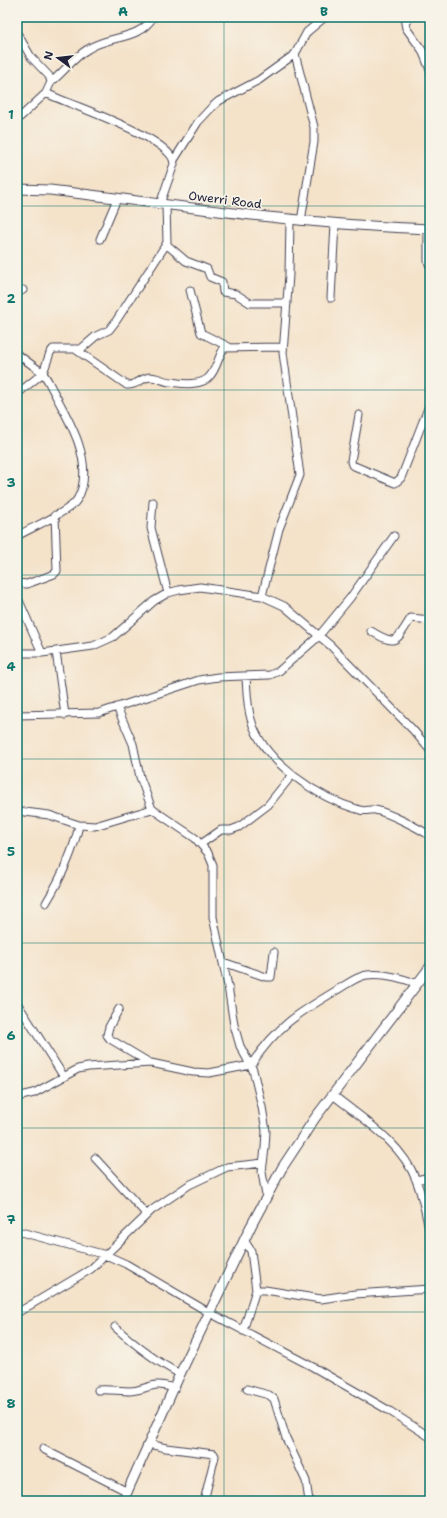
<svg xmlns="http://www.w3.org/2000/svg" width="447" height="1518" font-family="'Shantell Sans',sans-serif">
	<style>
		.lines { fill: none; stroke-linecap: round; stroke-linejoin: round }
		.minor-casing { stroke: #423f50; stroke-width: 9 }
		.major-casing { stroke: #423f50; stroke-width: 11 }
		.minor { stroke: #fff; stroke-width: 7 }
		.major { stroke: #fff; stroke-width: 9 }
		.grid { fill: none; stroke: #0f766e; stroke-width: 1; stroke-opacity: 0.55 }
		.labels { text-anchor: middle; stroke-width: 3.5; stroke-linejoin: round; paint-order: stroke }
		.street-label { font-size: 12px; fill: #22223b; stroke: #f7f3e8 }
		.neatline { fill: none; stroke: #0f766e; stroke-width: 1.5 }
		.grid-label { font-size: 13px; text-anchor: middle; font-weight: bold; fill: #0f766e }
	</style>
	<rect width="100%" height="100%" fill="#f7f3e8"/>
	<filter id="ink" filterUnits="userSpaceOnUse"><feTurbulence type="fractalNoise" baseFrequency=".025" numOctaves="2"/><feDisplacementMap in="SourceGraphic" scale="8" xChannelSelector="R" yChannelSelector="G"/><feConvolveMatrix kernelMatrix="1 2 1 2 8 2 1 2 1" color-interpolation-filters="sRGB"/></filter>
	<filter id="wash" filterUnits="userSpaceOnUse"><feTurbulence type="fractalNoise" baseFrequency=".012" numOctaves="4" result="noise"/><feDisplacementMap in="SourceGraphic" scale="16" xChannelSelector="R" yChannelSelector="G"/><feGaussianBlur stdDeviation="0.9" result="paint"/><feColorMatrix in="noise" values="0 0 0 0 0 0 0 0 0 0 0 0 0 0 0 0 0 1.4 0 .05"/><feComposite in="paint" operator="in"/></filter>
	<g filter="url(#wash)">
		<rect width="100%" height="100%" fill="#f4e2c9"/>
	</g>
	<g filter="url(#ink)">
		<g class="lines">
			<g class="minor-casing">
				<path id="minor" d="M410 17 405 23 406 28 422 50 430 70
					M17 33 31 57 49 76 51 82 46 93
					M51 82C64 72 74 57 88 49 109 35 139 41 153 17
					M17 120 46 93C69 105 174 138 174 164L160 204
					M174 160 198 122 211 108 219 101 259 80 295 54
					M301 221 314 142V127L295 54 307 32 325 17
					M428 229V261L430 266
					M100 239 117 199
					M166 244 186 261 207 269 210 277 222 282 223 292 236 294 250 303H287
					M190 290 201 333 229 347
					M17 293 23 290
					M331 298 335 224
					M75 349 127 385C136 386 141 378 150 377 157 377 165 382 171 382 182 384 203 386 210 376 217 368 218 357 224 348L283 347
					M17 354 43 373 48 381C64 413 91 451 82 488 80 495 77 502 71 506 55 518 35 526 17 536
					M17 394 43 373 50 353 53 349H81L96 336 109 330 116 321 165 246 167 242 166 205
					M359 415 351 461 352 465 395 483 401 478 430 403
					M153 502 151 528 168 593
					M17 583 27 584 54 574 57 571 55 515
					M17 596 42 653
					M262 596 279 529 300 475 283 353 289 275 290 220
					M371 631C397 647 396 641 411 618L430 620
					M56 651 65 715
					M17 653H42L93 646 113 637 154 601 168 593 179 590 200 587 262 596 284 606 331 646 413 730 430 750
					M246 677C247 691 247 706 251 719 262 762 320 799 360 810 365 812 370 809 375 810 387 812 421 829 430 836
					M117 707 133 744 140 777 152 809
					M17 715 99 713 199 680 218 677 270 675 279 671 318 637 350 598 394 536
					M17 811 49 815 79 825 95 826 152 809 195 838 208 853 213 865V917L228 986 234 1025 240 1046 253 1070 262 1107 266 1131 265 1148 262 1172 266 1196
					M201 844 221 830H231L239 827 268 805 292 775
					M46 903C61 878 73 854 79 825
					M223 962 266 977H271L274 952
					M426 972 430 980
					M17 1003 64 1077
					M119 1009 109 1027 107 1035 110 1039 150 1063
					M333 1095C363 1119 402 1143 416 1180 423 1197 426 1216 430 1234
					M17 1097 34 1093 78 1069 88 1067 151 1063 193 1072 209 1073 251 1065C277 1026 297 1014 337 990 346 985 357 976 367 975 384 973 402 978 418 984
					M95 1158 147 1215
					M416 1180 430 1177
					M17 1231 106 1255 126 1264 210 1313 313 1367 388 1410 430 1437
					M256 1290H265L321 1299 355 1294 430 1289
					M17 1313 91 1269 152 1210 189 1185 227 1167 263 1163
					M115 1327C135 1345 155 1361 180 1374
					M243 1331 256 1290 251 1251 244 1240
					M247 1389 269 1395 274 1399 286 1438 306 1481 309 1501
					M98 1390C108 1389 119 1391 130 1391 149 1390 151 1380 173 1388
					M149 1444 166 1448 214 1454 215 1456 204 1501
					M43 1449 128 1492"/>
			</g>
			<g class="major-casing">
				<path id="major" d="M17 189 50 190C176 205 302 225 430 229
					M123 1501 180 1374 251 1226 282 1168 315 1118 430 967"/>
			</g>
			<use href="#minor" class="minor"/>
			<use href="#major" class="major"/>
		</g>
	</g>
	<path class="grid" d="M224 17V1501M17 206H430M17 390H430M17 575H430M17 759H430M17 943H430M17 1128H430M17 1312H430"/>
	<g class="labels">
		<g class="street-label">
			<text transform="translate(225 200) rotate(7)" y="4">Owerri Road</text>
		</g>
	</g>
	<rect width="447" height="1518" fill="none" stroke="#f7f3e8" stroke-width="44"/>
	<g transform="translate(58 58) rotate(285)" stroke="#f7f3e8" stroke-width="3" paint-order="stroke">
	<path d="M0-3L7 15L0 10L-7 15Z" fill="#22223b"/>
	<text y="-6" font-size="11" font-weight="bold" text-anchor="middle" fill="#22223b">N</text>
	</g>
	<rect x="22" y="22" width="403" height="1474" class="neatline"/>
	<g class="grid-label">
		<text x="123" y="16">A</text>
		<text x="324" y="16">B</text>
		<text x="11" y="119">1</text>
		<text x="11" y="303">2</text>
		<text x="11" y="487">3</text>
		<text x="11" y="671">4</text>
		<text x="11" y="856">5</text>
		<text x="11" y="1040">6</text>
		<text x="11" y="1224">7</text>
		<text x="11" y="1408">8</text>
	</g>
</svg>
